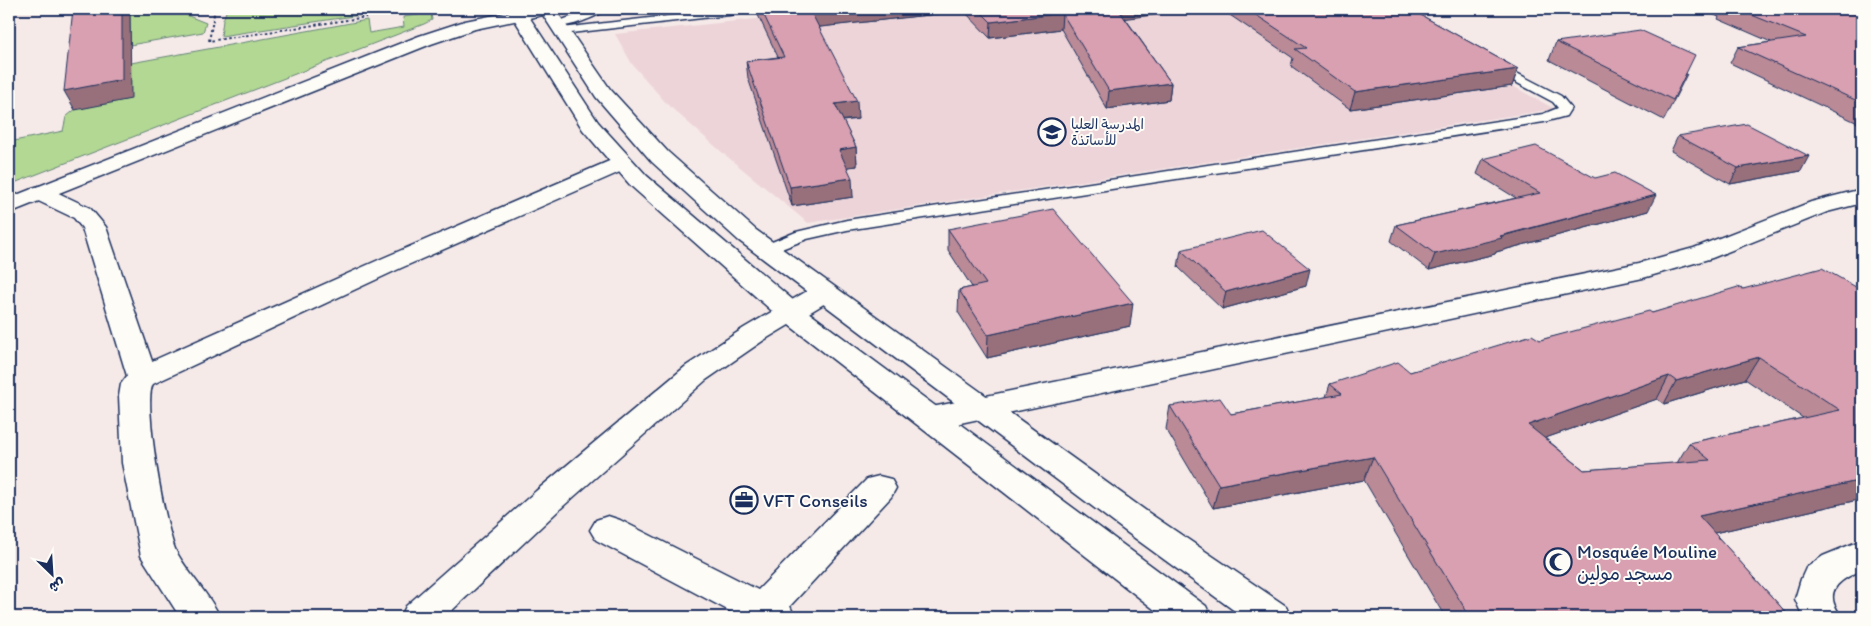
<svg xmlns="http://www.w3.org/2000/svg" width="1871" height="626" font-family="Itim,'Playpen Sans Arabic',sans-serif">
	<style>
		.built { fill: #edd4d8 }
		.green { fill: #b2d893; stroke: #668478 }
		.lines { fill: none; stroke-linecap: round; stroke-linejoin: round }
		.service-casing { stroke: #1b2f5e; stroke-width: 3 }
		.minor-casing { stroke: #1b2f5e; stroke-width: 3 }
		.tertiary-casing { stroke: #1b2f5e; stroke-width: 3 }
		.secondary-casing { stroke: #1b2f5e; stroke-width: 3 }
		.path { stroke: #1b2f5e; stroke-width: 2; stroke-dasharray: 2.5 2.5; stroke-linecap: butt }
		.service { fill: #fdfcf7; fill-rule: evenodd }
		.minor { fill: #fdfcf7; fill-rule: evenodd }
		.tertiary { fill: #fdfcf7; fill-rule: evenodd }
		.secondary { fill: #fdfcf7; fill-rule: evenodd }
		.wall { fill: #ba8a97; stroke: #1b2f5e; fill-rule: evenodd }
		.shaded-wall { fill: #97707b; stroke: #1b2f5e }
		.building { fill: #d8a0b0; stroke: #1b2f5e; fill-rule: evenodd }
		.labels { text-anchor: middle; stroke-width: 4; stroke-linejoin: round; paint-order: stroke }
		.far-poi-label { font-size: 14px; fill: #1b2f5e; stroke: #fdfcf7; text-anchor: start }
		.near-poi-label { font-size: 19px; fill: #1b2f5e; stroke: #fdfcf7; text-anchor: start }
	</style>
	<rect width="100%" height="100%" fill="#f6eae9"/>
	<filter id="ink" filterUnits="userSpaceOnUse"><feTurbulence type="fractalNoise" baseFrequency=".02" numOctaves="2"/><feDisplacementMap in="SourceGraphic" scale="10" xChannelSelector="R" yChannelSelector="G"/><feConvolveMatrix kernelMatrix="1 2 1 2 8 2 1 2 1" color-interpolation-filters="sRGB"/></filter>
	<g filter="url(#ink)">
		<path class="built" d="M849 9H1371L1555 109 808 223 724 154 667 104 632 64 615 34Z"/>
		<path class="green" d="M130 9H187L186 15 206 23 203 32 130 45Z
			M227 9H367V14L221 36 223 20Z
			M431 13 432 20 424 24 9 185V142L63 131 66 117 131 63 367 20 369 33 404 27 403 17Z"/>
		<g class="lines">
			<g class="service-casing">
				<path id="service" d="M594 9H606C600 16 566 29 556 26L554 24 556 22Z
					M729 9H760L755 12 562 34 556 31 562 28Z
					M1495 62 1561 96 1571 108 1566 116 1544 122 847 230 807 239 766 255 760 253 758 250 760 247 796 232 847 220 1543 114 1558 108 1553 102 1491 69 1489 66Z"/>
			</g>
			<g class="minor-casing">
				<path id="minor" d="M621 156 629 158 632 163 629 168 401 268 153 384C142 401 166 534 177 553 190 576 209 594 220 617H180L141 556 122 463 119 396 121 384 127 376 82 228 74 218 32 198 28 193 32 188 40 186 48 188 90 208 106 227 152 361 383 258Z
					M1862 189V203L1827 212 1712 258 1643 278 932 429 921 426 916 418 921 410 932 407 1639 263 1694 248 1811 202Z
					M823 285 832 287 836 293 832 299 764 340 706 380 560 509 445 617H401L406 606 536 491 686 366 744 328 814 287Z
					M879 476 891 479 896 488 891 497 790 606 795 617H736L737 615 596 540 590 530 596 520 608 516 620 520 758 590 867 479Z
					M1862 540V570C1851 575 1831 583 1833 599 1833 605 1839 612 1841 617H1803L1795 599 1801 579 1806 568 1823 556Z"/>
			</g>
			<g class="tertiary-casing">
				<path id="tertiary" d="M524 9H555L553 13 475 29 431 44 9 213V198L419 36 465 21Z"/>
			</g>
			<g class="secondary-casing">
				<path id="secondary" d="M508 9H524L598 122 647 176 800 306 1206 606 1211 617H1164L780 318 631 186 583 130Z
					M539 9H555L610 89 668 152 756 230 1149 513 1286 606 1291 617H1243L1125 531 738 240 652 162 596 97Z"/>
			</g>
			<path class="path" d="M215 9 209 41 367 17
				M402 12 422 9"/>
			<use href="#service" class="service"/>
			<use href="#minor" class="minor"/>
			<use href="#tertiary" class="tertiary"/>
			<use href="#secondary" class="secondary"/>
		</g>
		<path class="wall" d="M757 9H1200L1125 18 1171 83 1169 100 1107 109 1061 29 990 38 964 11 819 27 858 119 843 121 856 147 857 166 847 167 853 197 792 206 748 78 746 61 778 57 757 13Z
			M1221 9H1410L1518 69 1512 86 1350 109 1291 66 1293 58Z
			M1700 9H1862V125L1730 63 1738 47 1771 42 1718 19 1719 17Z
			M1556 42 1687 74 1664 120 1549 60Z
			M1678 136 1801 171 1730 184 1671 151Z
			M1483 159 1648 211 1496 252 1495 254 1429 270 1391 241 1396 225 1516 198 1477 174Z
			M948 229 1130 326 987 358 958 312 959 290 972 287 948 250Z
			M1181 250 1306 286 1222 309 1178 267Z
			M1862 286V499L1714 533 1790 617H1445L1364 480 1213 508 1166 429 1170 406 1231 414 1326 397 1330 384 1410 372 1540 340 1652 313 1743 289 1856 287ZM1745 379 1803 418 1689 443 1677 463 1584 470 1545 438 1657 399 1664 404Z"/>
		<path class="shaded-wall" d="M122 9H130L131 99 75 110 64 91Z
			M844 9H964V11L812 28 811 12Z
			M1114 9H1200L1113 20Z
			M1062 13 1061 29 990 38 991 22Z
			M1518 69 1512 86 1350 109 1355 92Z
			M1171 83 1169 100 1107 109 1109 91Z
			M857 101 858 119 836 121 835 104Z
			M856 147 857 166 840 168 839 150Z
			M1809 156 1801 171 1730 184 1738 168Z
			M852 178 853 197 792 206 790 187Z
			M1656 195 1648 211 1496 252 1495 254 1429 270 1435 254Z
			M1310 269 1306 286 1222 309 1226 292Z
			M1133 303 1130 326 987 358 988 335Z
			M1759 357 1745 379 1664 404 1676 381Z
			M1669 376 1657 399 1517 448 1528 425Z
			M1373 457 1364 480 1213 508 1219 485Z
			M1862 480V499L1684 540 1699 516Z"/>
		<path class="building" d="M73 9H122V80L64 91Z
			M761 9H844L811 12 857 101 835 104 856 147 839 150 852 178 790 187 746 61 784 57Z
			M978 9H1118L1171 83 1109 91 1062 13 991 22Z
			M1247 9H1410L1518 69 1355 92 1295 49 1306 48Z
			M1737 9H1862V103L1738 47 1806 37Z
			M1640 30 1695 55 1673 100 1556 42Z
			M1747 124 1809 156 1738 168 1678 136Z
			M1536 146 1595 178 1615 173 1656 195 1500 236 1502 238 1435 254 1396 225 1540 193 1483 159Z
			M1053 209 1133 303 988 335 959 290 986 284 948 229Z
			M1262 230 1310 269 1226 292 1181 250Z
			M1822 268 1856 287 1862 286V480L1699 516 1790 617H1470L1373 457 1219 485 1170 406 1220 398 1231 414 1342 394 1330 384 1398 362 1410 372 1532 335 1540 340 1649 311 1652 313 1738 287 1743 289ZM1759 357 1840 410 1689 443 1710 460 1584 470 1528 425 1669 376 1676 381Z"/>
	</g>
	<defs>
		<g id="university-ring" transform="scale(1.4375)"><circle r="9.5" fill="#fdfcf7" stroke="#1b2f5e" stroke-width="1.5"/><path d="M0-5L7-2L0 1L-7-2ZM-4 1L0 2.5L4 1V4Q0 6-4 4Z" fill="#1b2f5e"/></g>
		<g id="office-ring" transform="scale(1.4375)"><circle r="9.5" fill="#fdfcf7" stroke="#1b2f5e" stroke-width="1.5"/><path d="M-6-3h4V-5.5h4V-3h4V5H-6ZM-1-4.5V-3h2v-1.5ZM-6 0V1H6V0Z" fill="#1b2f5e"/></g>
		<g id="mosque-ring" transform="scale(1.4375)"><circle r="9.5" fill="#fdfcf7" stroke="#1b2f5e" stroke-width="1.5"/><path d="M3.5-4.9A6 6 0 1 0 3.5 4.9A5 5 0 1 1 3.5-4.9Z" fill="#1b2f5e"/></g>
	</defs>
	<g fill-rule="evenodd">
		<use href="#university-ring" x="1052" y="132"/>
		<use href="#office-ring" x="744" y="500"/>
		<use href="#mosque-ring" x="1558" y="562"/>
	</g>
	<g class="labels">
		<g class="far-poi-label">
			<text x="1071" y="129">المدرسة العليا<tspan x="1071" dy="16">للأساتذة</tspan></text>
		</g>
		<g class="near-poi-label">
			<text x="763" y="507">VFT Conseils</text>
			<text x="1577" y="558">Mosquée Mouline<tspan x="1577" dy="22">مسجد مولين</tspan></text>
		</g>
	</g>
	<rect width="1871" height="626" fill="none" stroke="#fdfcf7" stroke-width="30"/>
	<rect x="15" y="15" width="1841" height="596" fill="none" stroke="#1b2f5e" stroke-width="2" filter="url(#ink)"/>
	<g transform="translate(52 574) rotate(155)" stroke="#fdfcf7" stroke-width="4" paint-order="stroke">
	<path d="M0-4L9 19L0 12L-9 19Z" fill="#1b2f5e"/>
	<text y="-8" font-size="14" font-weight="bold" text-anchor="middle" fill="#1b2f5e">ش</text>
	</g>
</svg>
